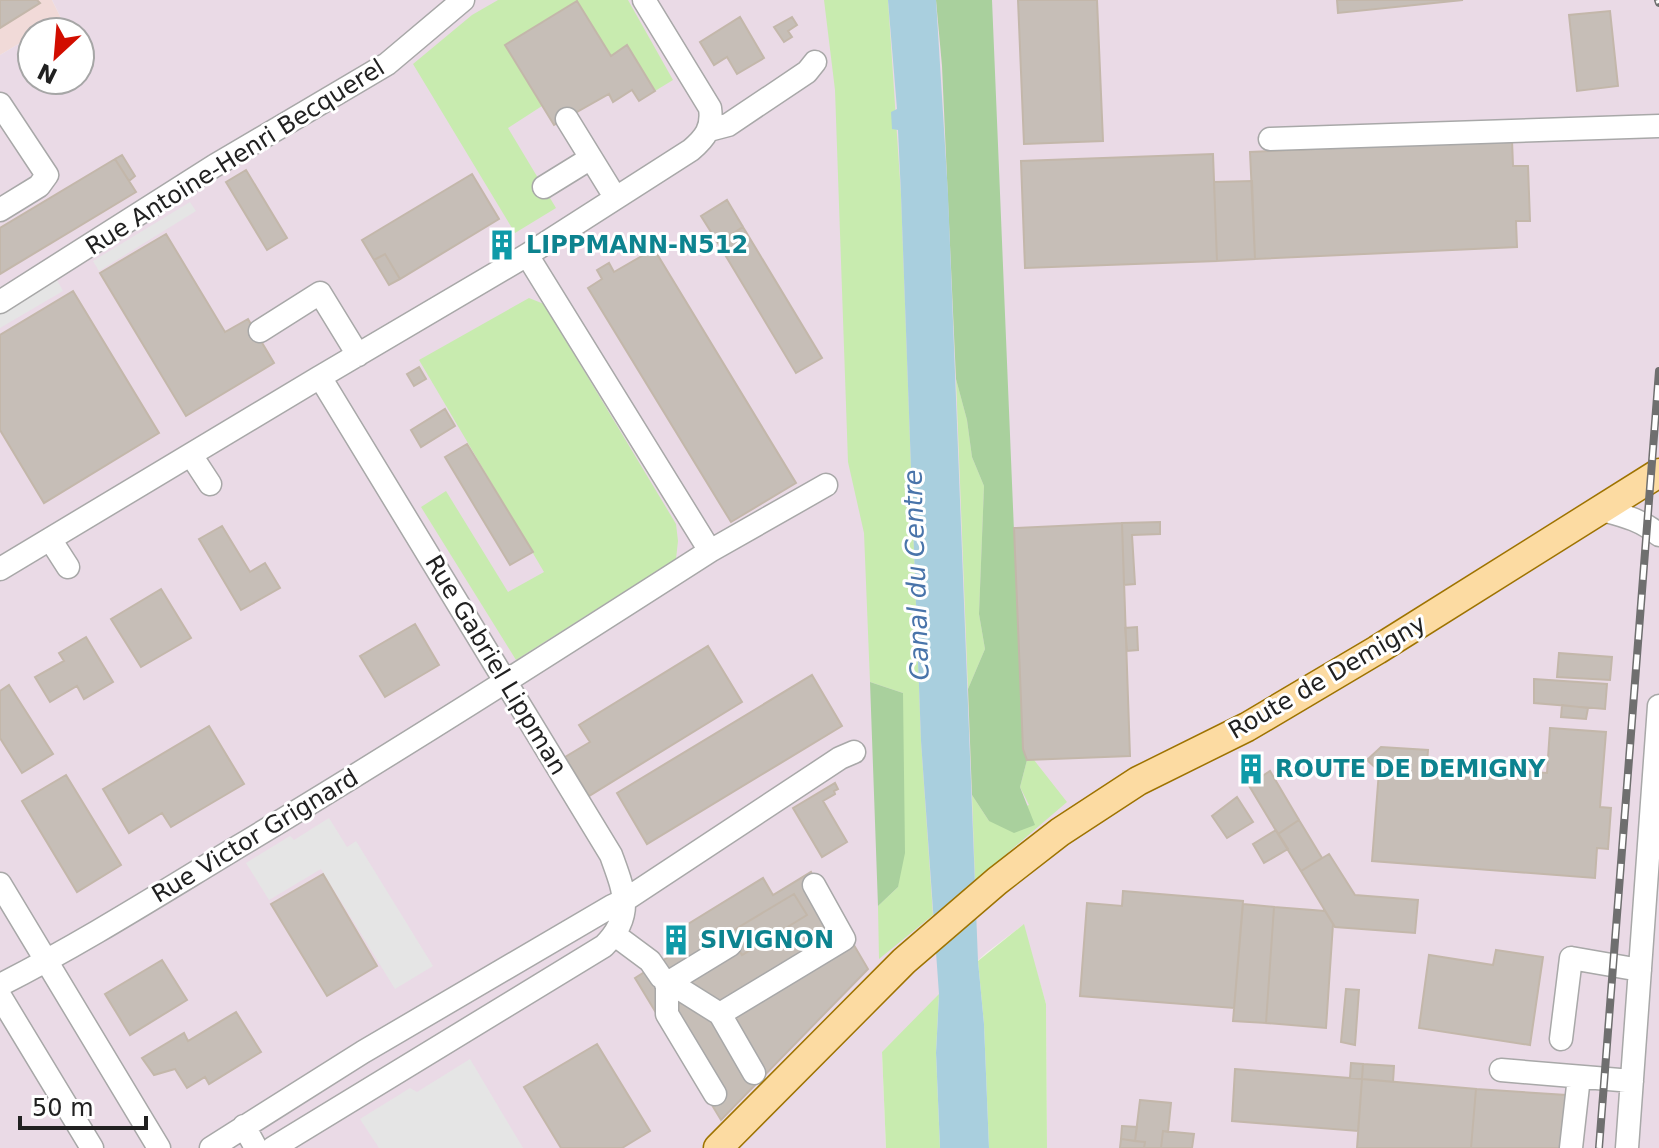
<svg xmlns="http://www.w3.org/2000/svg" width="1659" height="1148" font-family="'DejaVu Sans',sans-serif">
	<style>
		.commercial { fill: #f1dad8 }
		.industrial { fill: #eadae6 }
		.grass { fill: #c8ebaf }
		.forest { fill: #a9d09d }
		.parking { fill: #e5e5e5 }
		.water { fill: #a9cfde }
		.building { fill: #c6beb7; stroke: #c3b7aa; stroke-width: 2 }
		.lines { fill: none; stroke-linecap: round; stroke-linejoin: round }
		.minor-casing { stroke: #a8a8a8; stroke-width: 25 }
		.major-casing { stroke: #9e7300; stroke-width: 31 }
		.minor { stroke: #fff; stroke-width: 22 }
		.major { stroke: #fcdba2; stroke-width: 28 }
		.rail-casing { stroke: #6f6f6f; stroke-width: 8 }
		.rail { stroke: #fff; stroke-width: 5; stroke-dasharray: 15; stroke-linecap: butt }
		.labels { text-anchor: middle; stroke-width: 6; stroke-linejoin: round; paint-order: stroke }
		.street-label { font-size: 24px; fill: #212121; stroke: #fff }
		.culture-label { font-size: 24px; font-weight: bold; fill: #0d838f; stroke: #fff; text-anchor: start }
		.water-label { font-size: 26px; font-style: italic; fill: #4974aa; stroke: #fff }
	</style>
	<rect width="100%" height="100%" fill="#f1efe8"/>
	<path class="commercial" d="M0 0H52L61 18 38 32H32V36L0 55Z"/>
	<path class="industrial" d="M52 0H1659V1148H1047L1046 1004 1023 925 986 953 882 1052 886 1148H0V55L32 36V80H80V32H38L61 18Z"/>
	<path class="grass" d="M498 0H628L673 80 655 91 627 46 611 56 577 1 506 45 542 106 508 128 556 208 515 233 413 64 472 15Z
		M824 0H888L901 195 921 741 933 915 879 959 878 906 898 887 903 693 870 682 864 533 848 462 835 90Z
		M529 298 544 304 676 524 678 541 676 559 516 660 421 507 446 491 508 592 544 572 419 360Z
		M956 379 967 420 972 457 984 486 979 614 985 649 968 689Z
		M1027 760H1034L1067 802 975 881 972 795 989 821 1029 805 1020 787Z
		M1024 924 1046 1004 1047 1148H989L984 1024 978 961Z
		M939 994 936 1053 940 1148H886L882 1052Z"/>
	<path class="forest" d="M936 0H992L1023 749 1027 760 1020 787 1035 825 1014 833 989 821 972 795 968 689 985 649 979 614 984 486 972 457 967 420 956 379 942 66Z
		M870 682 903 693 905 853 898 887 878 906Z"/>
	<path class="parking" d="M190 202 196 211 99 271 93 261Z
		M57 280 63 291 0 328V313Z
		M329 818 347 847 356 841 433 966 395 989 321 869 269 900 246 863 290 836 294 840Z
		M470 1059 523 1148H379L360 1119 410 1088 417 1092Z"/>
	<path class="water" d="M888 0H936L948 194 978 961 984 1024 989 1148H940L936 1053 939 994 921 741 901 195 898 130 892 129 891 112 897 109Z"/>
	<path class="building" d="M0 0H37L40 3 0 28Z
		M1018 0H1097L1103 141 1024 144Z
		M1337 0H1463L1338 13Z
		M577 1 611 56 627 45 655 91 639 101 632 90 613 102 609 94 554 125 505 45Z
		M1610 11 1618 86 1577 91 1569 15Z
		M740 17 764 58 737 74 727 57 714 65 700 42Z
		M792 17 797 25 788 31 792 37 784 42 774 27Z
		M1512 140 1513 166H1528L1530 221H1516L1517 247 1255 259 1250 152Z
		M1213 154 1217 261 1025 268 1021 161Z
		M122 155 135 176 129 181 115 159Z
		M115 159 136 192 0 274V228Z
		M246 170 287 238 267 250 226 182Z
		M472 174 499 219 400 279 385 254 374 260 362 240Z
		M1252 181 1255 259 1217 261 1214 182Z
		M727 200 743 227 718 243 701 216Z
		M743 227 822 358 796 373 718 243Z
		M166 234 225 332 248 319 274 363 186 416 100 273Z
		M654 249 796 483 731 522 588 288 602 279 597 270 609 263 614 272Z
		M385 254 400 279 389 285 374 260Z
		M73 291 159 433 44 503 0 430V335Z
		M419 367 426 379 414 386 407 374Z
		M445 409 455 426 421 447 411 430Z
		M467 444 533 552 510 565 445 457Z
		M1160 522V534L1132 535 1135 584 1124 585 1122 523Z
		M1122 523 1130 756 1027 760 1023 749 1014 528Z
		M222 526 250 572 265 563 280 588 241 610 199 539Z
		M161 589 191 638 141 667 111 619Z
		M415 624 439 665 385 697 360 656Z
		M1137 627 1138 650 1127 651 1125 628Z
		M86 637 113 682 84 699 77 686 50 702 35 677 64 661 59 653Z
		M708 646 742 702 589 796 565 757 590 742 579 725Z
		M1559 653 1612 657 1610 680 1557 677Z
		M812 675 842 726 647 844 617 793Z
		M1534 679 1607 684 1605 709 1534 703Z
		M9 685 53 754 22 773 0 738V691Z
		M1562 705 1588 708 1586 719 1561 717Z
		M209 726 244 784 171 827 162 813 129 833 103 789Z
		M1550 728 1606 732 1600 807 1611 808 1608 849 1597 848 1595 878 1372 861 1379 771 1367 760 1381 747 1428 750 1427 764 1547 773Z
		M1270 771 1299 820 1278 834 1248 784 1253 781 1252 778 1256 776 1258 779Z
		M66 775 121 865 77 892 22 801Z
		M835 783 838 789 834 791 835 794 823 801 847 842 822 857 793 808Z
		M1237 797 1253 822 1227 838 1212 816Z
		M1299 820 1322 858 1301 871 1278 834Z
		M1276 830 1288 849 1264 863 1253 844Z
		M1329 854 1355 895 1418 900 1415 933 1335 927 1301 871Z
		M811 872 868 969 721 1120 635 978 684 947 675 932 763 878 773 895Z
		M323 874 377 966 327 996 271 904Z
		M1123 891 1243 901 1234 1008 1080 996 1087 903 1122 906Z
		M794 894 807 915 742 955 729 933Z
		M1243 904 1274 907 1266 1023 1233 1021Z
		M1274 907 1325 911 1333 924 1326 1028 1266 1023Z
		M1496 950 1543 957 1530 1045 1419 1028 1429 955 1493 965Z
		M162 960 187 1000 130 1035 105 994Z
		M1346 989 1359 990 1355 1045 1341 1042Z
		M236 1012 261 1052 209 1084 205 1077 187 1088 175 1069 154 1075 142 1058 184 1033 188 1041Z
		M597 1044 650 1131 622 1148H561L524 1087Z
		M1351 1063 1363 1064 1362 1079 1350 1078Z
		M1363 1064 1394 1066 1393 1082 1362 1079Z
		M1235 1069 1362 1079 1358 1131 1232 1121Z
		M1362 1079 1476 1089 1471 1148H1357Z
		M1476 1089 1566 1095 1562 1148H1471Z
		M1140 1100 1171 1103 1168 1132 1163 1131 1161 1148H1144L1145 1142 1135 1141Z
		M1122 1126 1137 1127 1135 1141 1121 1139Z
		M1163 1131 1194 1134 1192 1148H1161Z
		M1121 1139 1145 1142 1144 1148H1120Z"/>
	<g class="lines">
		<g class="minor-casing">
			<path id="minor" d="M0 104 47 175 39 186 0 210
				M567 119 615 197
				M709 130 728 125 807 72 815 62
				M1270 139 1659 126
				M544 187 591 158
				M527 255 710 551 826 485
				M0 302 214 166 387 64 463 0
				M260 331 320 293 358 355
				M320 377 527 255 691 150C705 138 713 128 710 108L644 0
				M191 455 210 484
				M1599 509C1621 515 1641 519 1659 535
				M50 539 68 567
				M0 569 320 377 611 855C624 891 635 915 604 946L273 1148
				M0 884 159 1148
				M615 935 650 961 661 977 720 1014 844 939 814 885
				M667 980V1014L715 1094
				M666 984 730 945
				M0 985C79 945 155 897 231 851 393 754 551 653 710 551
				M0 996 92 1148
				M720 1014 754 1073
				M1561 1039 1571 958 1640 970
				M1501 1070 1632 1081
				M244 1126 256 1148
				M211 1148 363 1052 612 906 625 900 840 758 854 752
				M1571 1148 1579 1077
				M1627 1148 1659 706"/>
		</g>
		<g class="major-casing">
			<path id="major" d="M718 1148 904 961 997 881 1060 832 1138 781 1247 727 1377 650 1659 473"/>
		</g>
		<use href="#minor" class="minor"/>
		<use href="#major" class="major"/>
		<g class="rail-casing">
			<path id="rail" d="M1658 0 1659 3
				M1599 1148 1659 371"/>
		</g>
		<use href="#rail" class="rail"/>
	</g>
	<defs>
		<g id="building-bare" transform="scale(2.4)"><path d="M-4-6H4V6H1V3H-1V6H-4ZM-2.5-4.3h1.7v1.8h-1.7ZM.8-4.3h1.7v1.8H.8ZM-2.5-1h1.7V.8h-1.7ZM.8-1h1.7V.8H.8Z" fill="#0f9aa8" stroke="#fff" stroke-width="2.5" paint-order="stroke"/></g>
	</defs>
	<g fill-rule="evenodd">
		<use href="#building-bare" x="502" y="245"/>
		<use href="#building-bare" x="1251" y="769"/>
		<use href="#building-bare" x="676" y="940"/>
	</g>
	<g class="labels">
		<g class="street-label">
			<text transform="translate(235 157) rotate(-32)" y="8">Rue Antoine-Henri Becquerel</text>
			<text transform="translate(496 665) rotate(59)" y="8">Rue Gabriel Lippman</text>
			<text transform="translate(1327 677) rotate(-30)" y="8">Route de Demigny</text>
			<text transform="translate(255 836) rotate(-31)" y="8">Rue Victor Grignard</text>
		</g>
		<g class="culture-label">
			<text x="526" y="253">LIPPMANN-N512</text>
			<text x="1275" y="777">ROUTE DE DEMIGNY</text>
			<text x="700" y="948">SIVIGNON</text>
		</g>
		<g class="water-label">
			<text transform="translate(916 575) rotate(-92)" y="9">Canal du Centre</text>
		</g>
	</g>
	<g transform="translate(56 56) rotate(206)"><circle r="38" fill="#ffffff" stroke="#a6a6a6" stroke-width="2"/>
	<path d="M0-6L14 30L0 20L-14 30Z" fill="#d20d00"/>
	<text y="-12" font-size="22" font-weight="bold" text-anchor="middle" fill="#212121">N</text>
	</g>
	<path d="M20 1116v12h126v-12" fill="none" stroke="#212121" stroke-width="4"/>
	<text x="32" y="1116" font-size="24" fill="#212121" stroke="#ffffff" stroke-width="6" paint-order="stroke">50 m</text>
</svg>
